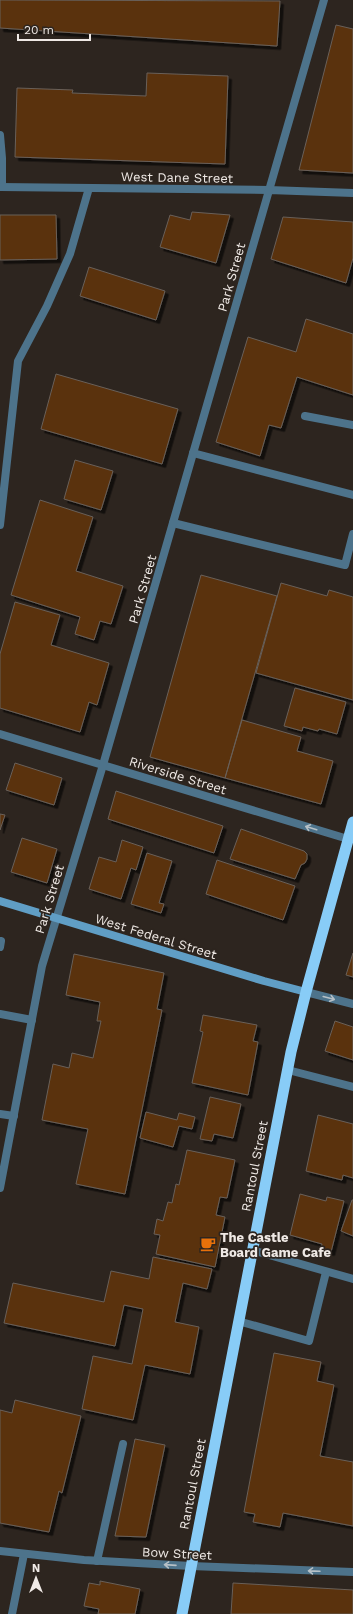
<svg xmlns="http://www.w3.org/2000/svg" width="353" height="1614" font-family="'Work Sans',sans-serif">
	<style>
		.building { fill: #5a310c; stroke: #696059; filter: url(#shadow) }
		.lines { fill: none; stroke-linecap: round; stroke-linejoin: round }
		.service { stroke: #4d738b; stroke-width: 8 }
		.minor { stroke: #4d738b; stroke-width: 8 }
		.tertiary { stroke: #4d738b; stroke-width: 8 }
		.secondary { stroke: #609ec5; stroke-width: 8 }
		.trunk { stroke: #88ccf7; stroke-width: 11 }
		.oneway { stroke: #b6c0c6 }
		.labels { text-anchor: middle; stroke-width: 3.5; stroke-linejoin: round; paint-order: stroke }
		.street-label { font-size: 13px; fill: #efe9e5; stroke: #2d251f }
		.poi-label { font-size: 13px; font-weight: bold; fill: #efe9e5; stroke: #2d251f; text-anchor: start }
	</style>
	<defs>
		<filter id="shadow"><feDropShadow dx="3.5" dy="3.5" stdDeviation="0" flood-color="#0009"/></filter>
	</defs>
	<rect width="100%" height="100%" fill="#2d251f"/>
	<path class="building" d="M0 0 280 1 277 46 0 28Z
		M336 25 353 29V173L299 170Z
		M147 73 228 76 225 164 15 157 17 88 73 90 72 93 146 96Z
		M192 212 230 215 216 263 160 247 170 215 190 220Z
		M0 215H56L57 259 0 260Z
		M283 217 353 222V258L346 283 271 259Z
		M89 267 165 291 156 320 80 296Z
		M306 319 353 334V395L297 377 281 428 269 425 260 456 216 442 248 337 296 352Z
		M56 374 178 409 162 464 41 429Z
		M75 460 113 471 101 510 64 499Z
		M40 500 93 517 76 571 123 586 111 624 100 621 94 640 75 634 80 617 11 595Z
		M201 575 277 596 225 778 150 757Z
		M281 583 327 596 329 590 353 597V700L256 673Z
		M15 602 60 615 51 645 109 663 97 705 89 702 80 732 0 708V654Z
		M295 688 346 702 337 734 319 729 318 731 303 727 302 731 284 726Z
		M242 720 301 737 297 751 333 761 321 804 225 778Z
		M15 763 62 778 54 805 6 790Z
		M116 791 223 826 214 853 108 819Z
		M0 814 5 815 0 830Z
		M241 829 304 851 307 854V859L305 863 301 865 295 879 230 859Z
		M22 838 57 849 47 883 11 872Z
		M122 840 143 847 136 870 131 868 121 899 89 889 99 857 116 862Z
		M147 853 172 861 159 903 164 904 161 913 131 904Z
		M217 860 295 886 283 920 206 894Z
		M353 953V977L346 975Z
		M74 954 164 973 157 1009 162 1010 125 1194 76 1184 88 1129 42 1120 53 1064 69 1068 72 1053 93 1058 101 1021H97L100 1002 66 995Z
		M203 1015 257 1025 253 1041 258 1042 248 1095 192 1083 203 1032 200 1031Z
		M335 1021 353 1027V1060L325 1051Z
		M210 1097 241 1104 233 1138 214 1134 212 1141 200 1139Z
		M146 1112 177 1120 179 1113 195 1117 192 1129 179 1126 173 1147 140 1138Z
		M318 1115 353 1124V1178L343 1175 342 1180 306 1171Z
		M187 1150 235 1160 227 1198 220 1197 216 1215 225 1217 215 1267 156 1254 160 1235 154 1234 157 1219 163 1221 168 1202 172 1203 176 1184 179 1185Z
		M300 1194 326 1201 327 1197 344 1201 331 1252 321 1250 322 1244 290 1235Z
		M352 1200H353V1236L341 1231Z
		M153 1257 212 1269 207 1289 183 1283 175 1322 199 1327 190 1374 145 1365 133 1420 82 1409 93 1356 132 1364 143 1309 124 1305 115 1346 4 1323 13 1283 104 1302 111 1271 149 1279Z
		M274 1353 321 1362 317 1381 334 1385 320 1456 353 1462V1526L283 1513 280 1527 253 1522 255 1514 244 1512Z
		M15 1400 81 1416 62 1493 59 1491 49 1532 0 1523V1410L12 1413Z
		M135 1439 165 1445 146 1537 115 1536Z
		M100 1581 140 1589 135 1614H98L99 1609 84 1606 89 1583 100 1585Z
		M233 1583 353 1590V1614H231Z"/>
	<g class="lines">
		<path class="service" d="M0 135 2 158V187
			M305 416 353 425
			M193 453 353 495
			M173 523 345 565 353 534
			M0 525 18 361 47 306 70 254 89 188
			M0 947 1 941
			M0 1014 32 1020
			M288 1070 353 1087
			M0 1114 14 1116
			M238 1321 309 1341 326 1272
			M97 1561 123 1444
			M12 1614 24 1554"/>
		<path class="minor" d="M0 187 269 190
			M0 734 348 839
			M252 1250 353 1279
			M0 1551 84 1560 191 1566 353 1572"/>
		<path class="tertiary" d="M269 190 353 193
			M306 992 353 1004
			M0 1188 42 966 103 765 324 0"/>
		<path class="secondary" d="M0 901 264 981 306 992"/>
		<path class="trunk" d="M182 1614 291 1052 306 992 353 822"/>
	</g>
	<defs><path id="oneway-shaft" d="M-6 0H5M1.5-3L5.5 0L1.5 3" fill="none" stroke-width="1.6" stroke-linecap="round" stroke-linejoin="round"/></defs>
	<g class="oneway">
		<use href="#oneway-shaft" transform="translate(311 828) rotate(-163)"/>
		<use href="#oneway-shaft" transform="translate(329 998) rotate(15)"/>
		<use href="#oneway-shaft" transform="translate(170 1565) rotate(-176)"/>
		<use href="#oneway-shaft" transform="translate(314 1571) rotate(-178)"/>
	</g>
	<defs>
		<g id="cafe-bare" transform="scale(1.2)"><path d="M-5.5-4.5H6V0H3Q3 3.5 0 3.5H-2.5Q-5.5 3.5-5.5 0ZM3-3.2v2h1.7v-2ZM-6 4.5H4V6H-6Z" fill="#e8710a" stroke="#2d251f" stroke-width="2.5" paint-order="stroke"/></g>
	</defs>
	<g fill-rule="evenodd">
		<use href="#cafe-bare" x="208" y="1244"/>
	</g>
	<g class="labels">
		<g class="street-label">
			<text transform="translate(177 177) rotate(1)" y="5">West Dane Street</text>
			<text transform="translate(231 277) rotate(-74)" y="5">Park Street</text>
			<text transform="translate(142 589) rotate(-74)" y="5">Park Street</text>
			<text transform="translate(178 775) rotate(17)" y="5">Riverside Street</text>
			<text transform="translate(49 899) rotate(-73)" y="5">Park Street</text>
			<text transform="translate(156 936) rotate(17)" y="5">West Federal Street</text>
			<text transform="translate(254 1166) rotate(-79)" y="5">Rantoul Street</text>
			<text transform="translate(192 1484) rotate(-79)" y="5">Rantoul Street</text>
			<text transform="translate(177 1553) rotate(3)" y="5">Bow Street</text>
		</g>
		<g class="poi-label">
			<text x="220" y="1242">The Castle<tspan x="220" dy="15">Board Game Cafe</tspan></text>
		</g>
	</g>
	<g transform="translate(36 1578)" stroke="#2d251f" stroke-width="3" paint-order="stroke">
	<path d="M0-3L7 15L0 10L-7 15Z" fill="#efe9e5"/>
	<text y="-6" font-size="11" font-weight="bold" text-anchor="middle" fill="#efe9e5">N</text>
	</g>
	<path d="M18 34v6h72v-6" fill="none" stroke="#efe9e5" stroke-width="2"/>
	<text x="24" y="34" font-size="12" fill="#efe9e5" stroke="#2d251f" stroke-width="3" paint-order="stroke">20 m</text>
</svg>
